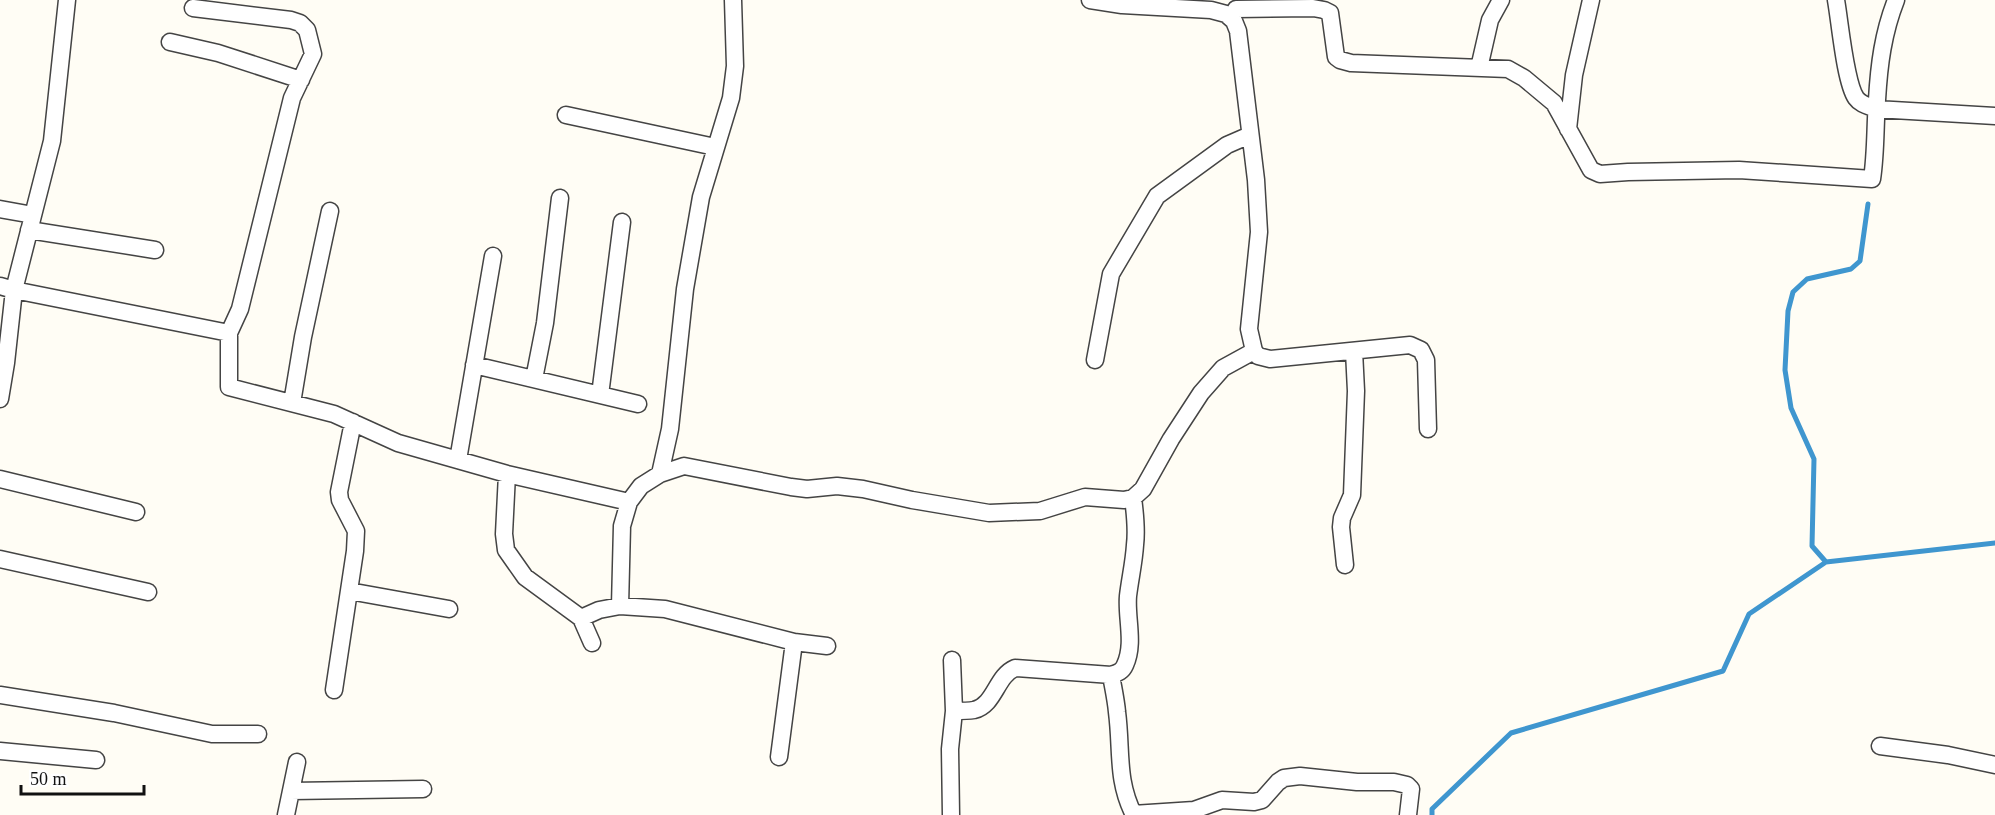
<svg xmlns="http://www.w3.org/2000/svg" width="1995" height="815" font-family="Georgia,serif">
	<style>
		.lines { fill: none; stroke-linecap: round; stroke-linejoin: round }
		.stream { stroke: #3f96cf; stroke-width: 5 }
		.minor-casing { stroke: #444; stroke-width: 19 }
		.minor { stroke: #fff; stroke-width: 16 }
	</style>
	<rect width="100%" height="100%" fill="#fffdf5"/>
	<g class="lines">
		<path class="stream" d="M1826 562 1812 546 1814 459 1791 408 1785 370 1788 311 1793 292 1807 279 1851 269 1860 261 1868 204
			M1432 815V809L1511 733 1723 671 1749 614 1826 562 1995 543"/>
		<g class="minor-casing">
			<path id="minor" d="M1090 0 1122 5 1211 10 1226 14 1234 21 1238 31 1256 180 1259 232 1249 329 1254 351 1258 356 1270 359 1410 345 1421 350 1426 360 1428 429
				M1836 0C1840 22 1845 82 1856 98 1861 105 1869 106 1876 109L1995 116
				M193 8 291 20 300 23 307 30 313 54 292 98 240 309 229 333
				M1236 9 1313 8 1324 10 1330 13 1336 57 1340 60 1351 63 1508 69 1524 78 1554 103 1591 170 1600 174 1628 172 1739 170 1872 179C1876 153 1875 127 1877 100 1879 65 1883 33 1896 0
				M170 42 218 53 301 80
				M1479 68 1490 20 1501 0
				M566 115 715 147
				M1568 129 1574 75 1591 0
				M0 209 33 215
				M29 230 155 250
				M0 286 14 290 52 141 67 0
				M1095 360 1111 274 1157 196 1227 145 1250 135
				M0 361 6 363 0 399
				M6 363 14 290 229 333V387L334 414 398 443 507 474 629 502
				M474 365 638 404
				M534 379 545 323 560 198
				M600 395 622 222
				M292 403 303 337 330 211
				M458 460 493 256
				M507 474 504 534 506 550 525 577 581 618 592 643
				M660 474 670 429 685 289 701 197 731 98 735 66 733 0
				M0 479 136 512
				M0 559 148 592
				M1345 565 1341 527 1342 518 1352 495 1356 391 1354 351
				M349 591 449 609
				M620 606 622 526 629 502 641 486 660 474 684 466 791 487 807 489 837 486 863 489 912 500 989 513 1040 511 1085 497 1124 500 1133 498 1143 489 1171 439 1201 393 1223 368 1254 351
				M581 618 599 610 620 606 665 609 794 642 827 646
				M1111 675C1113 687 1116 700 1117 712 1122 750 1116 780 1134 815
				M334 690 355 551 356 531 340 500 339 492 353 422
				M0 695 114 713 212 734H258
				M954 711C960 711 968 711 974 710 995 705 996 676 1015 668L1111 675C1117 673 1122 672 1125 665 1135 643 1126 618 1128 596 1130 579 1134 562 1135 545 1137 529 1135 513 1133 498
				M1880 746 1948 755 1995 765
				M0 751 96 760
				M779 757 794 642
				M291 791 423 789
				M1133 814 1194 810 1222 800 1254 802 1262 800 1278 782 1284 778 1300 776 1357 782H1394L1407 785 1411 789 1408 815
				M286 815 297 762
				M951 815 950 749 954 711 952 660"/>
		</g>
		<use href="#minor" class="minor"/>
	</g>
	<path d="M21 785v9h123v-9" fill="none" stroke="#111111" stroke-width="3"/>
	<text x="30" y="785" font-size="18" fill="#111111" stroke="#ffffff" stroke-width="4.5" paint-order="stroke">50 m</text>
</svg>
